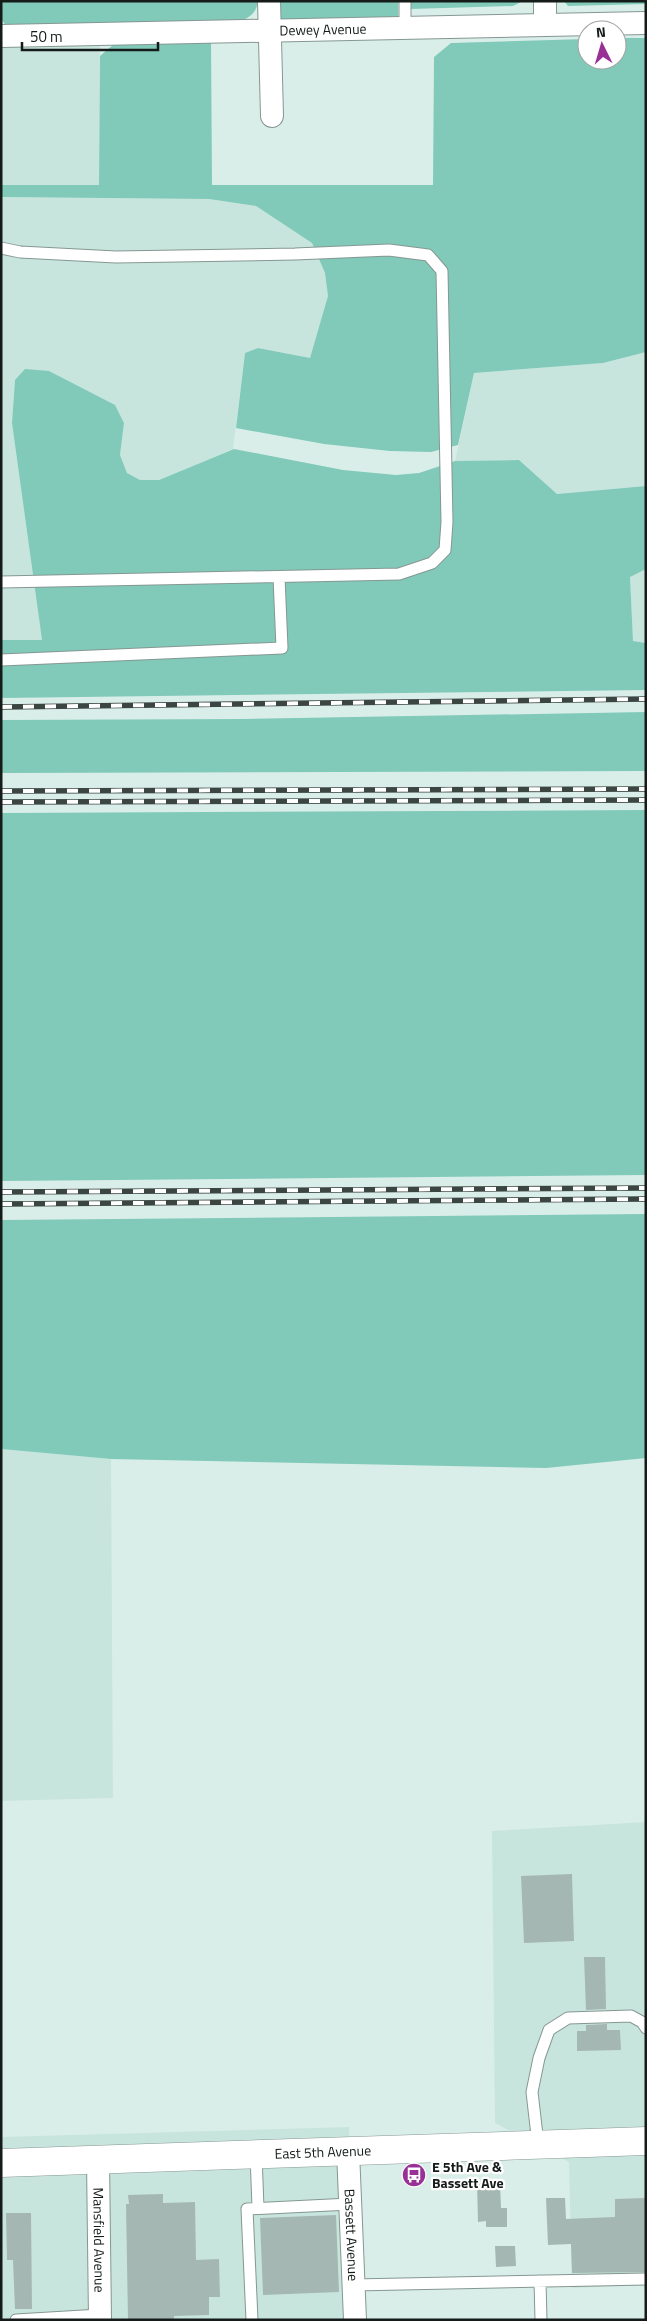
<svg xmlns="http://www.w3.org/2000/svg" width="647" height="2321" font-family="'Titillium Web',sans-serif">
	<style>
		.built { fill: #c8e5dd }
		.green { fill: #81cab9 }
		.building { fill: #a5b7b2 }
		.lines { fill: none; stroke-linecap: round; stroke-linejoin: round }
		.lane-casing { stroke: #859792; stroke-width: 13 }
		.street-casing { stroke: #859792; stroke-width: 24 }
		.secondary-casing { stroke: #859792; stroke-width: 29 }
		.lane { stroke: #fff; stroke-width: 11 }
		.street { stroke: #fff; stroke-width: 22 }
		.secondary { stroke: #fff; stroke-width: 28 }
		.rail-casing { stroke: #3b4542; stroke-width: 5.5 }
		.rail { stroke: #fff; stroke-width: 4; stroke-dasharray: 11; stroke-linecap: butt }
		.labels { text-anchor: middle; stroke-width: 4.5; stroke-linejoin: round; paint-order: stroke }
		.street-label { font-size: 14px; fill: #141b19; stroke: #fff }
		.poi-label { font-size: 14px; font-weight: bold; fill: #141b19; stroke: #fff; text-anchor: start }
	</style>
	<rect width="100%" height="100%" fill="#daeee9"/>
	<path class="built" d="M100 27 99 185H1V29Z
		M1 197 209 199 256 206 312 243 325 273 328 296 310 358 258 348 245 353 233 449 159 480H140L127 473 120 455 124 423 15 380 12 423 42 640H1Z
		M646 352V486L557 494 519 460 455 461 474 373 603 363Z
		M646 569V643L633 641 630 576Z
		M1 1449 111 1459 113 1798 1 1801Z
		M646 1822V2285L572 2288 569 2162 495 2123 492 1831Z
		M349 2127 356 2320 1 2318V2137Z"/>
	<path class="green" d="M1 1H258C256 15 248 18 236 23L7 27 1 19Z
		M277 1H398V21L286 23 278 16Z
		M411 1H523L513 6 411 9Z
		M564 1H646V4L568 6Z
		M617 38H646V352L603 363 474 373 458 445 431 452 390 451 324 444 236 428 245 353 258 348 310 358 328 296 325 273 312 243 256 206 209 199 1 197V185H99L100 56 114 44 211 40 212 185H433L434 57 451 43 587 39V60H617Z
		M25 369 49 371 115 405 124 423 120 455 127 473 140 480H159L234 449 343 470 396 475 419 473 455 461 519 460 557 494 646 486V569L630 577 633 641 646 643V690L1 698V640H42L12 423 15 380Z
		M646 712V771L1 773V720L244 719Z
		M646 810V1175L1 1181V813Z
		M646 1214V1458L546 1468 111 1459 1 1449V1220Z"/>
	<path class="building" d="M572 1874 574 1941 524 1943 521 1876Z
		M584 1957H605L606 2009 586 2010Z
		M607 2024V2030H620L621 2050 577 2051V2031H586V2025Z
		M477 2183H500L501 2208H507V2227H486V2221L478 2222Z
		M163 2194V2203L195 2202 196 2260 219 2259 220 2297H209V2315L174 2316V2320H128L126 2204H129L128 2195Z
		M546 2198H565L566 2219 615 2217V2199L646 2198V2272L572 2273 571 2244 548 2245Z
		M6 2213H31L32 2309H15L13 2260H7Z
		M336 2215 339 2292 263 2295 260 2218Z
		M495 2246H515L516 2266 496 2267Z"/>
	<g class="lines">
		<g class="lane-casing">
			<path id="lane" d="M405 1V27
				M1 248 20 252 116 257 295 254 389 250 428 255 442 271 447 522 445 550 432 563 399 574 1 582
				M1 660 282 648 279 577
				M538 2144 532 2092 539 2058 549 2030 568 2018 631 2016 642 2022 646 2028
				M256 2154 258 2208
				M540 2281 541 2320
				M354 2285 646 2279
				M16 2320 100 2315
				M252 2320 247 2209 350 2204"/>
		</g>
		<g class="street-casing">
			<g id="street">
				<path d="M269 1 272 116"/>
				<path d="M545 1V25"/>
				<path id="s1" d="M1 36 646 23"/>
				<path id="s2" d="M348 2151 355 2320"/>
				<path id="s3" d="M98 2160 100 2320"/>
			</g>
		</g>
		<g class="secondary-casing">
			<g id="secondary">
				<path id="s4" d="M1 2163 646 2141"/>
			</g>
		</g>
		<use href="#lane" class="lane"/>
		<use href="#street" class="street"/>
		<use href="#secondary" class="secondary"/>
		<g class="rail-casing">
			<path id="rail" d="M1 707 646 699
				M1 791 646 789
				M1 802 646 800
				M1 1192 646 1188
				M1 1204 646 1199"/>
		</g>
		<use href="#rail" class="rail"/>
	</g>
	<defs>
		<g id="bus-disc" transform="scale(1.25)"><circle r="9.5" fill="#973196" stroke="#fff"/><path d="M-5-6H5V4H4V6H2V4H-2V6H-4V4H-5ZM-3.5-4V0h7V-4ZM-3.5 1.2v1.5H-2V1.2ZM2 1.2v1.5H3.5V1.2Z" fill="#fff"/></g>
	</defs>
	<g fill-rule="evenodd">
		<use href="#bus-disc" x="414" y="2175"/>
	</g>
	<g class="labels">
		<g class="street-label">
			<text dy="5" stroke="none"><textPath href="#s1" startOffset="322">Dewey Avenue</textPath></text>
			<text dy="5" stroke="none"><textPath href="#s4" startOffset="322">East 5th Avenue</textPath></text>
			<text dy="5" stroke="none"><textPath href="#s2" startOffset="84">Bassett Avenue</textPath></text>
			<text dy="5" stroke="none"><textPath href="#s3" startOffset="80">Mansfield Avenue</textPath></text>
		</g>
		<g class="poi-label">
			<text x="432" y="2172">E 5th Ave &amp;<tspan x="432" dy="16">Bassett Ave</tspan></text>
		</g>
	</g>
	<rect width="647" height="2321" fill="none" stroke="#141b19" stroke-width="5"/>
	<g transform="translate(602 45) rotate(355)"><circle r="24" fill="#ffffff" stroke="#a1a4a3"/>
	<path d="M0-4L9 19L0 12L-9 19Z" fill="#973196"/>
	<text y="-8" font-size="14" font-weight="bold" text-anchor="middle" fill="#141b19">N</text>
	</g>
	<path d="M22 42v8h136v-8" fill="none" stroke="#141b19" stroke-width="2.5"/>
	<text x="30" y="42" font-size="15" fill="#141b19" stroke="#ffffff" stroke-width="4" paint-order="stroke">50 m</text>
</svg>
